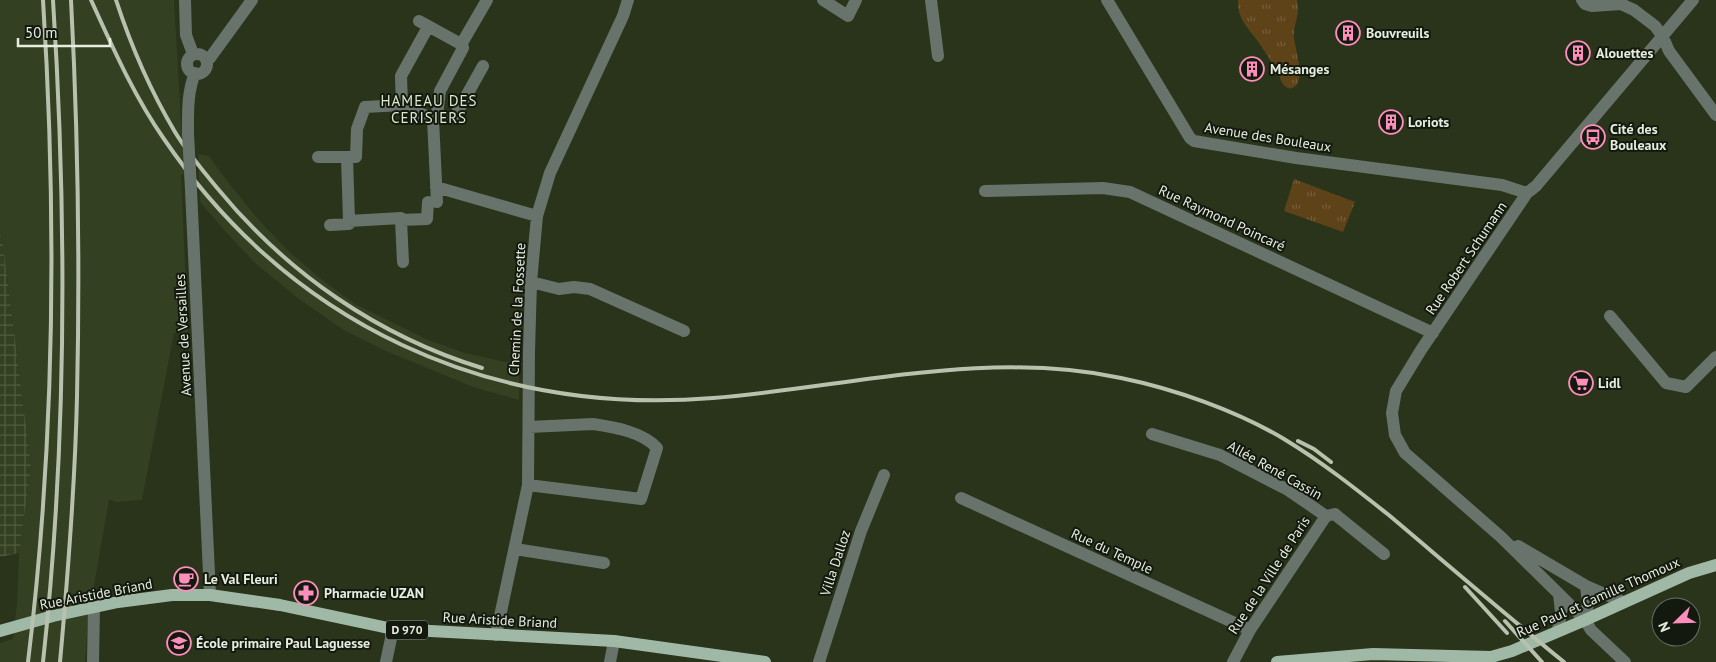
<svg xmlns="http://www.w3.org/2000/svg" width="1716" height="662" font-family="'PT Sans',sans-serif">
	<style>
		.built { fill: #334021 }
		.industrial { fill: url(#industrial-grid) }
		.park { fill: url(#park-tufts) }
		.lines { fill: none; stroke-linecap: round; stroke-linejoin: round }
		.minor { stroke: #68746b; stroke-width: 12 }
		.major { stroke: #a0b9a7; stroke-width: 12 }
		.rail { stroke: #b8c0ae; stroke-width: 4 }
		.minor-bridge { stroke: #68746b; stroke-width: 12 }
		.labels { text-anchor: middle; stroke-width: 4; stroke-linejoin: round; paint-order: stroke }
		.shield { fill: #14190f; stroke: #a7ada0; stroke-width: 1 }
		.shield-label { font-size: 12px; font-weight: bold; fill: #e6edde }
		.poi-label { font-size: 14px; font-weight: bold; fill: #e6edde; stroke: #14190f; text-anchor: start }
		.street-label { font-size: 14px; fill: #e6edde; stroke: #14190f }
		.neighbourhood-label { font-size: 15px; letter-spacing: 1px; fill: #dceacc; stroke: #14190f }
	</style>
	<defs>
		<pattern id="industrial-grid" width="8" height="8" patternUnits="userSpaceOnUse" patternTransform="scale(1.25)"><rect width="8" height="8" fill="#334021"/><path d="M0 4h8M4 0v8" fill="none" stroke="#515c41"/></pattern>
		<pattern id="park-tufts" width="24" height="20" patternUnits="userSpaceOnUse" patternTransform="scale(1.25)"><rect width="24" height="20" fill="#5e4319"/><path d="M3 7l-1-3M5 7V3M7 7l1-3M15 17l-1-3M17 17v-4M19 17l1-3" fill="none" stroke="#755e3a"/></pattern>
	</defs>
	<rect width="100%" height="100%" fill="#29341b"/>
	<path class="built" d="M0 0H174L184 174 181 175 188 333H174L142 500 117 502 109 500 88 620 85 662H0V643L13 639 17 603 19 553 31 466 3 245 0 232Z
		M198 154 209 156 228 182 258 219 287 250 321 279 355 304 428 340 465 353 519 365V400L473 387 386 351 342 329 299 299 255 263 224 230 200 202Z"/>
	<path class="industrial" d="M0 232 3 245 31 466 19 553 0 557Z"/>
	<path class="park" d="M1238 0H1297C1301 13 1293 24 1294 38 1295 48 1307 84 1292 88 1290 89 1287 88 1285 86 1280 83 1280 74 1276 69 1270 60 1264 50 1257 40 1247 27 1237 18 1238 0Z
		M1294 179 1355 202 1343 232 1284 211Z"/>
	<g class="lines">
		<path class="minor" d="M185 0 186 35 193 54
			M823 0 848 16 856 0
			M931 0 938 56
			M1107 0 1190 138 1194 141 1296 158 1502 185 1527 193
			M1582 0 1585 4 1592 6 1621 4 1634 10 1655 26 1663 37 1669 51 1716 115
			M419 21 459 43H462L487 0
			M428 27 401 76 402 105 433 119
			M187 64a10 10 0 1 1 20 0a10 10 0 1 1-20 0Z
			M207 60 210 58 252 0
			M437 115 440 91 463 48 462 43
			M188 134C188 113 187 93 195 73
			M318 157H356L357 129 365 107 402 105
			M347 157 349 221
			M436 187 537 216
			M191 190 210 595
			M985 191 1103 188 1130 192 1433 333
			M437 202 433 119 437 115 454 118 483 66
			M330 225 349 224V221L401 218V220
			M403 262 401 220 427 219 428 202
			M531 282 559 289 574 287 590 289 684 331
			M1610 316 1666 383 1686 387 1716 357
			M1152 434 1220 455 1288 490 1326 516
			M528 485 641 499 657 448C643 432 614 427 593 424L529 427
			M961 498 1250 630
			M1518 546 1586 586 1588 603 1585 620
			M515 549 604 563
			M1586 586 1623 602
			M1559 594 1585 620 1591 630 1625 662
			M1558 630 1561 612 1559 594 1501 537 1405 453 1395 435 1392 413 1396 391 1421 350 1527 193 1536 186 1693 0
			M496 635 528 485 529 352 531 282 537 216 550 173 623 16 628 0
			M93 662 94 607
			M386 662 393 629
			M610 662 614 641
			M819 662 861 531 884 475
			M1233 662 1250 630 1326 516 1335 514 1337 516 1384 554"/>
		<path class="major" d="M0 631 53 616 118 602 172 595H210L280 605 393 629 614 641 765 662
			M1277 662 1373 654 1491 657 1512 651 1585 620 1689 573 1716 565"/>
		<path class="rail" d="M91 0C113 48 134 96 164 139 291 325 489 416 713 398 849 387 985 349 1121 378 1175 389 1237 411 1284 439 1322 462 1356 489 1390 516 1448 565 1505 614 1564 662
			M116 0C131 46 150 90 175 132 187 152 203 171 218 189 287 273 378 336 482 368
			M1298 441 1314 449 1331 462
			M1465 587 1507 633
			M1505 621 1542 662
			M28 662C55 442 57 221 43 0
			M43 662C67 443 67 220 53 0
			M60 662C68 574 75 486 77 397 80 265 78 132 71 0"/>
		<path class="minor-bridge" d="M188 134 191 190"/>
	</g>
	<defs>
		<g id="building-ring" transform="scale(1.25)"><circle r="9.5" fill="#14190f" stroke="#fe8ebb" stroke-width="1.5"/><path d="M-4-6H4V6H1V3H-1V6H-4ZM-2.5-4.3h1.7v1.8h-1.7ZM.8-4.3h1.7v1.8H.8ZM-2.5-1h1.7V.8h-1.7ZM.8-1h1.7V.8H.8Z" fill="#fe8ebb"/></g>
		<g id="bus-ring" transform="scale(1.25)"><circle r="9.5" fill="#14190f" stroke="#fe8ebb" stroke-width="1.5"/><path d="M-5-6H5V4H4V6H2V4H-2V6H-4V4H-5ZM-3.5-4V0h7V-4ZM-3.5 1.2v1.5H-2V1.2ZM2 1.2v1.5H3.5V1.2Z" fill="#fe8ebb"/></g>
		<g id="supermarket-ring" transform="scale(1.25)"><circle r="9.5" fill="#14190f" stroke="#fe8ebb" stroke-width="1.5"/><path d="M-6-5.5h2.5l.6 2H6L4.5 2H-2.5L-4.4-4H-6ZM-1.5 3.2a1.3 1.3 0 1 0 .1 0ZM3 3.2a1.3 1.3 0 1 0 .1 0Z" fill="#fe8ebb"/></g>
		<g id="cafe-ring" transform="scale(1.25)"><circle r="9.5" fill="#14190f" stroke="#fe8ebb" stroke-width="1.5"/><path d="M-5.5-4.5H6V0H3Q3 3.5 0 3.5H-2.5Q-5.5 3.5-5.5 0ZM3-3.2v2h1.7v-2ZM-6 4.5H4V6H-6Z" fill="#fe8ebb"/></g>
		<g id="pharmacy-ring" transform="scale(1.25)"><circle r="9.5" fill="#14190f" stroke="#fe8ebb" stroke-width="1.5"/><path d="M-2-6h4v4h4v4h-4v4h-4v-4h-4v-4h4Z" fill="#fe8ebb"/></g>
		<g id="school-ring" transform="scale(1.25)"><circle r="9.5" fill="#14190f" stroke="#fe8ebb" stroke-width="1.5"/><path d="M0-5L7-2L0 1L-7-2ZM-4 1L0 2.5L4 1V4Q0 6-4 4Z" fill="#fe8ebb"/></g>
	</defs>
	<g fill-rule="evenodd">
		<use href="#building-ring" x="1348" y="33"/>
		<use href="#building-ring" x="1578" y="53"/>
		<use href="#building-ring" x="1252" y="69"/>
		<use href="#building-ring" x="1391" y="122"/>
		<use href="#bus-ring" x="1593" y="137"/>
		<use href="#supermarket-ring" x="1581" y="383"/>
		<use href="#cafe-ring" x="186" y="579"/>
		<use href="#pharmacy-ring" x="306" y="593"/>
		<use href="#school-ring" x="179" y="643"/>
	</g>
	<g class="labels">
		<rect class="shield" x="386" y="620.5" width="42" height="19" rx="4"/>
		<g class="shield-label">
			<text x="407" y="634">D 970</text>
		</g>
		<g class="poi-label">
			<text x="1366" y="38">Bouvreuils</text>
			<text x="1596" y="58">Alouettes</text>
			<text x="1270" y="74">Mésanges</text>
			<text x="1408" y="127">Loriots</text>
			<text x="1610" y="134">Cité des<tspan x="1610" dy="16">Bouleaux</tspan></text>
			<text x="1598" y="388">Lidl</text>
			<text x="204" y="584">Le Val Fleuri</text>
			<text x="324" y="598">Pharmacie UZAN</text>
			<text x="196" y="648">École primaire Paul Laguesse</text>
		</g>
		<g class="street-label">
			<text transform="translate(1268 137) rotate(9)" y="5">Avenue des Bouleaux</text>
			<text transform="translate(1222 218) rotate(25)" y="5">Rue Raymond Poincaré</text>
			<text transform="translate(1466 258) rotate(-56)" y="5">Rue Robert Schumann</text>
			<text transform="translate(517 309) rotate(-87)" y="5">Chemin de la Fossette</text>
			<text transform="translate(183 335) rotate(-93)" y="5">Avenue de Versailles</text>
			<text transform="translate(1275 470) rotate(29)" y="5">Allée René Cassin</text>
			<text transform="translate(1112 551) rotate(25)" y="5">Rue du Temple</text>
			<text transform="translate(835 563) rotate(-72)" y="5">Villa Dalloz</text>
			<text transform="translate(1269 575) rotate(-57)" y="5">Rue de la Ville de Paris</text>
			<text transform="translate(96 594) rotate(-11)" y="5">Rue Aristide Briand</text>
			<text transform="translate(1598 597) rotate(-24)" y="5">Rue Paul et Camille Thomoux</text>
			<text transform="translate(500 620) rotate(3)" y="5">Rue Aristide Briand</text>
		</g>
		<g class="neighbourhood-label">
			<text x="429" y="106">HAMEAU DES<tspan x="429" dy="17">CERISIERS</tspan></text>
		</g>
	</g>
	<g transform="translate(1676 622) rotate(247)"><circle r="24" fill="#14190f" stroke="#686e62"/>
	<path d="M0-4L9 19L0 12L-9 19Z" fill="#fe8ebb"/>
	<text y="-8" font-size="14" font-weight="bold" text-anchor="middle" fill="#e6edde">N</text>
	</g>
	<path d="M18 38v8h92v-8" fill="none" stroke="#e6edde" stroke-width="2.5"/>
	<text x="25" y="38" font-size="15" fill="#e6edde" stroke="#14190f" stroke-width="4" paint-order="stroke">50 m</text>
</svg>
